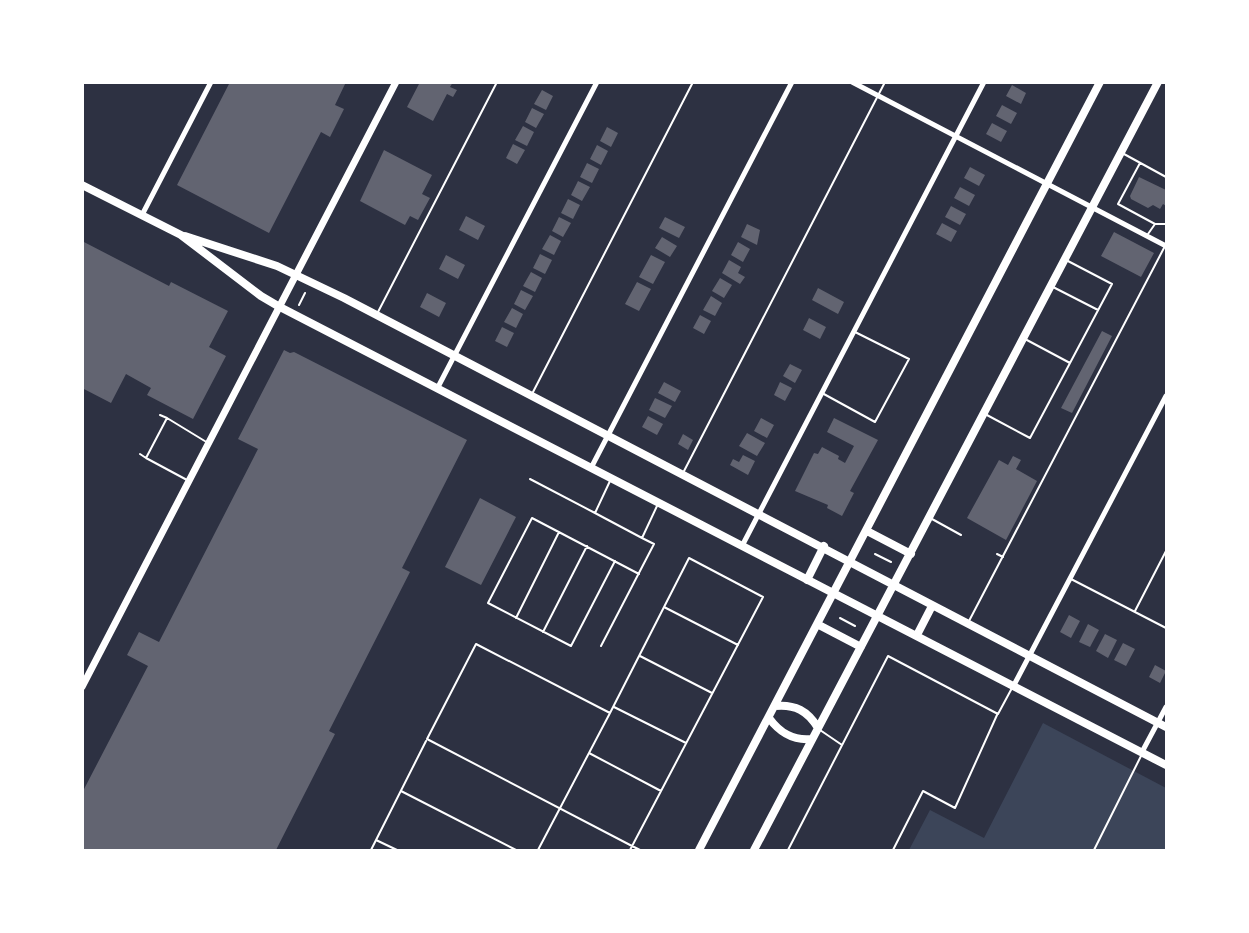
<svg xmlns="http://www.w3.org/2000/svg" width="1249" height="933" font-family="Spectral,serif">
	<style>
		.green { fill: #3c4559 }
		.building { fill: #626471 }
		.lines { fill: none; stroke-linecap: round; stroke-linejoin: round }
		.path { stroke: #fff; stroke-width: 2 }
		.service { stroke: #fff; stroke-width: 2 }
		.minor { stroke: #fff; stroke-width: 5 }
		.tertiary { stroke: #fff; stroke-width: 7 }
		.secondary { stroke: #fff; stroke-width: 8 }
	</style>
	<rect width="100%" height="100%" fill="#2d3142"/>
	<path class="green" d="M1043 723 1166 788V850H909L930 810 984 838Z"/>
	<path class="building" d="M230 82H346L335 105 344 109 330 137 321 132 269 233 177 185Z
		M420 82H453L450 87 457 90 453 97 447 94 433 121 407 107Z
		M1012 85 1026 93 1021 104 1006 96Z
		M542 90 553 96 546 110 534 104Z
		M1002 105 1017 113 1011 124 996 116Z
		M532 108 544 114 536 128 525 122Z
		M992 123 1007 131 1001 142 986 134Z
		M523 126 534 132 527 146 515 140Z
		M607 127 618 133 611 147 600 141Z
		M513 144 525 150 517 164 506 158Z
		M597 145 608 151 601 165 590 159Z
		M384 150 432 175 422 194 430 198 418 220 410 216 405 225 360 201Z
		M587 163 599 169 592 183 580 177Z
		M970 167 985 175 979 186 964 178Z
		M1139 177 1166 190V206L1163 204 1160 209 1153 205 1148 208 1131 199 1130 196Z
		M578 181 590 187 582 201 571 195Z
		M960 187 975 195 969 206 954 198Z
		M568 199 580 205 573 219 561 213Z
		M951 206 966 214 960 225 945 217Z
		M466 216 485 226 478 240 459 230Z
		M559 217 571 223 563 237 552 231Z
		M665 217 685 227 679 238 659 228Z
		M942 223 957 231 951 242 936 234Z
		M747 224 760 230 757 245 741 237Z
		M1114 232 1154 253 1141 277 1101 256Z
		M550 235 561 241 554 255 542 249Z
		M662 237 677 246 670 257 655 248Z
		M82 241 169 286 171 282 228 311 209 347 226 356 193 419 147 395 151 388 126 374 111 403 82 388Z
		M738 242 750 249 743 262 731 255Z
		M540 254 552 260 545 274 533 268Z
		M446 255 465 265 458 279 439 269Z
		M651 255 665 262 653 284 639 277Z
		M729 260 741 267 738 273 745 277 740 284 722 273Z
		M531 272 542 278 535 292 523 286Z
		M720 278 732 285 724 298 712 291Z
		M637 282 651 289 639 311 625 304Z
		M818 288 844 302 838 314 812 300Z
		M521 290 533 296 525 310 514 304Z
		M427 293 446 303 439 317 420 307Z
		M711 296 722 303 715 316 703 310Z
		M512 308 523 314 516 328 504 322Z
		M700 315 711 321 704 334 693 328Z
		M809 318 826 327 820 339 803 330Z
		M502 327 514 333 507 347 495 341Z
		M1102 331 1112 336 1072 413 1061 408Z
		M284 350 290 353 294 352 467 440 402 568 410 572 329 731 335 734 276 850H82V793L148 666 127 655 139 632 159 642 258 449 238 439Z
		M790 364 802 370 795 383 783 376Z
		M664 382 681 391 675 402 658 393Z
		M780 382 792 388 785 401 774 395Z
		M655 398 672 406 665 418 649 410Z
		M648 416 663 424 657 435 642 427Z
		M761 418 774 425 767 438 754 431Z
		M834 418 878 440 850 491 854 493 842 516 827 508 828 505 795 491 814 453 818 454 822 447 839 456 838 459 845 463 854 446 827 432Z
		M747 433 765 443 757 456 739 446Z
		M683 434 693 440 688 450 678 444Z
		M743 455 755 461 748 475 730 465 733 459 739 462Z
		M1013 456 1021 460 1016 469 1037 481 1006 540 967 518 999 460 1008 465Z
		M480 498 516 517 481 585 445 567Z
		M1069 615 1080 621 1071 638 1060 632Z
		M1088 624 1099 630 1090 647 1079 642Z
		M1105 634 1117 640 1108 658 1096 651Z
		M1123 643 1135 649 1126 666 1114 660Z
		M1155 665 1166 671 1160 683 1149 677Z"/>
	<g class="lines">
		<path class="path" d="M299 305 305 293
			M875 554 891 562
			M840 618 855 626"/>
		<path class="service" d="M1124 154 1166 177
			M1140 163 1118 204 1155 224
			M1148 234 1155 224H1166
			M1066 260 1112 284 1070 363
			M1053 287 1098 310
			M378 312 497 82
			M822 393 875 422 909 359 855 332
			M532 394 693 82
			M985 414 1030 438 1070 363 1025 339
			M160 415 167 418
			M140 454 146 458
			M683 473 885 82
			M530 479 595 513 610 481
			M187 480 146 458 167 418 208 443
			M595 513 642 538
			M932 519 961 535
			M997 554 1003 557
			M615 561 571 646 488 603 532 518 639 574
			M1071 579 1166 628
			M664 607 738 645
			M1135 611 1166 551
			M516 618 559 532
			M969 621 1165 246
			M543 632 587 546
			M601 646 654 544 642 538 657 506
			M640 656 712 693
			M614 707 686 743
			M610 713 689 558 763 597 630 850
			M820 730 842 745
			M589 753 661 791
			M401 791 516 850
			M376 840 397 850
			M371 850 426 741
			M538 850 610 713 476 644 427 739 632 846 640 850
			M788 850 888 656 998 714 1012 688
			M893 850 923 791 955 808 997 715
			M1094 850 1142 754"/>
		<path class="minor" d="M852 82 1166 246
			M142 215 211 82
			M437 389 597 82
			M591 468 792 82
			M742 546 984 82
			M1014 685 1166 396
			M1142 752 1166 707"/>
		<path class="tertiary" d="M82 687 396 82"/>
		<path class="secondary" d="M82 185 181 235 261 296 278 306 1166 765
			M185 236 277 266 344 298 1166 727
			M867 531 911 554
			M807 580 824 546
			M817 624 861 647
			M917 635 932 606
			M775 706C795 704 808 711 818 728
			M769 718C780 733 793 741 812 739
			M699 850 1100 82
			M754 850 1158 82"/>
	</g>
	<rect width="1249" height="933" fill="none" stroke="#ffffff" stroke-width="168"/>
</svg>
